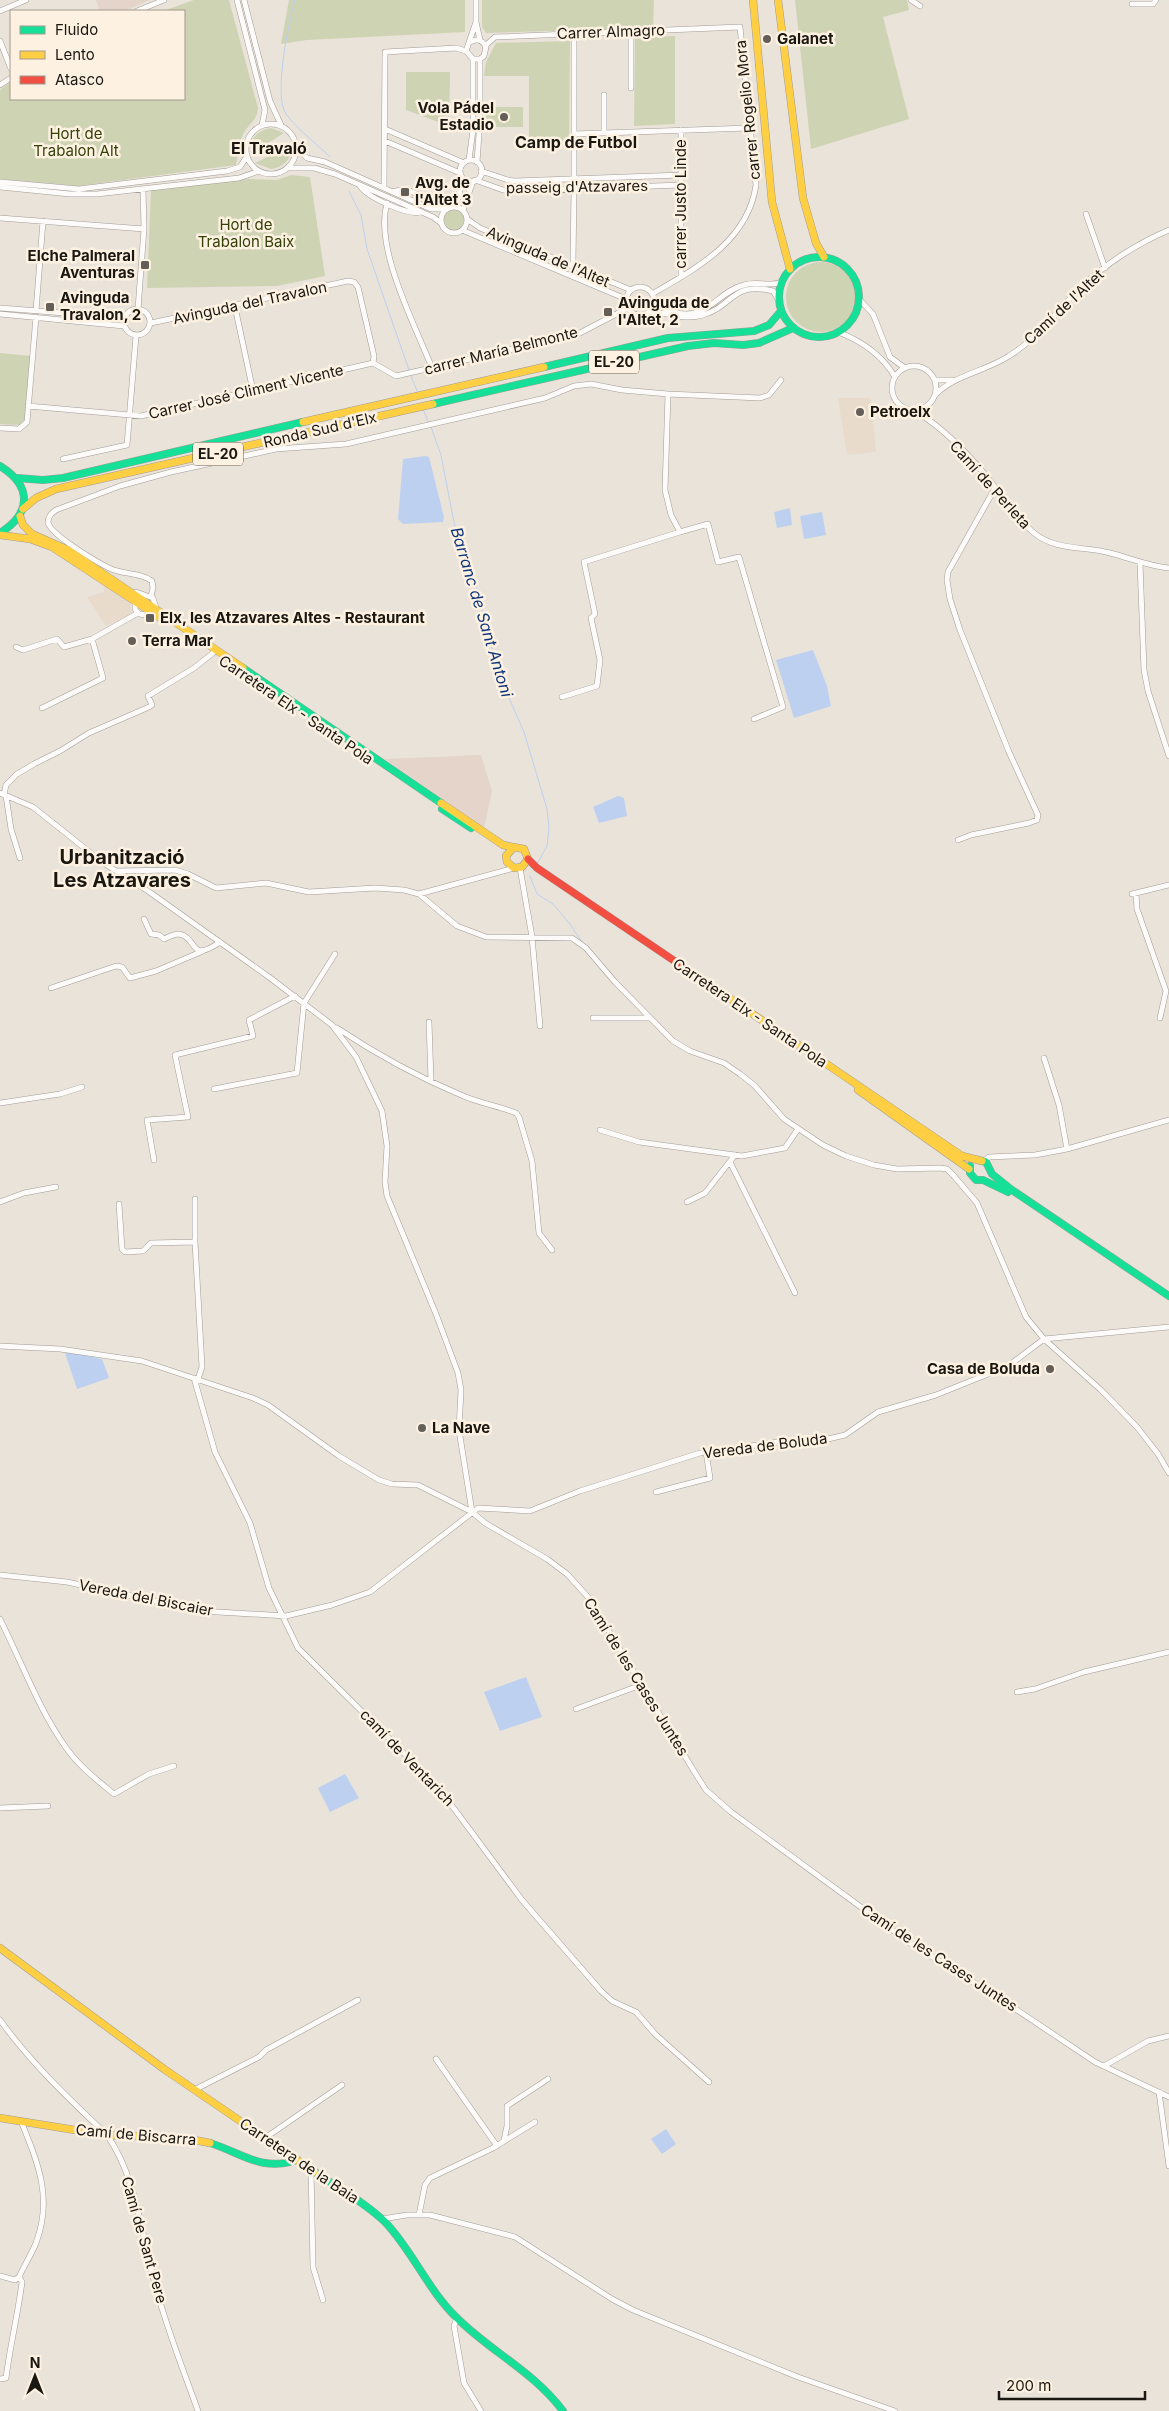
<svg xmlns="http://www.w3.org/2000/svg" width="1169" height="2411" font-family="Inter,sans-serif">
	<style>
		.built { fill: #e8dbcb }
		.industrial { fill: #e4d4c9 }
		.green { fill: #ced3b3 }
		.water { fill: #bdd0f0 }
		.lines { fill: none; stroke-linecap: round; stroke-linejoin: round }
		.stream { stroke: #bdd0f0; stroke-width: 1 }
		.street-casing { stroke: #a19c96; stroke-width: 6 }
		.fast-casing { stroke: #a19c96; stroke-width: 8 }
		.slow-casing { stroke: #a19c96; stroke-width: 8 }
		.jam-casing { stroke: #a19c96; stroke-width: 8 }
		.street { stroke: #fcfbf9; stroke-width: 5 }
		.fast { stroke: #16e098; stroke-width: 7 }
		.slow { stroke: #ffcf43; stroke-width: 7 }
		.jam { stroke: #f24e42; stroke-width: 7 }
		.poi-dot { fill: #635e57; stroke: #fdf1e1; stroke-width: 2 }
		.labels { text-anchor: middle; stroke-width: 5; stroke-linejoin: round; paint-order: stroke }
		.shield { fill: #fdf1e1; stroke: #5f584f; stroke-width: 1 }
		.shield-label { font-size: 14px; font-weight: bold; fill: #1b1711 }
		.street-label { font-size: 15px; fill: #1b1711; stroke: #fdf1e1 }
		.poi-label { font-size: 15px; font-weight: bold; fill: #1b1711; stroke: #fdf1e1; text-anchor: start }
		.park-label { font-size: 15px; fill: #36410a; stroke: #fdf1e1 }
		.neighbourhood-label { font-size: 16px; font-weight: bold; fill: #1b1711; stroke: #fdf1e1 }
		.water-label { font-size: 16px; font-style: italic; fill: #0e367c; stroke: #fdf1e1 }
		.district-label { font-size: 20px; font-weight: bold; fill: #1b1711; stroke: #fdf1e1 }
	</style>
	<rect width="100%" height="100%" fill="#eae3da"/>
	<path class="built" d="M838 398H871L876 452 847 455Z
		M104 586 130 603 132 613 106 626 87 597 104 592Z"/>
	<path class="industrial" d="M96 0H150L124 11H100Z
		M481 755 492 791 484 828 385 759Z"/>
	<path class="green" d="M194 0H229L258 108C258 121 246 125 242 137 240 140 237 160 236 165L78 186 0 179V90L11 82V99H184V11H163Z
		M289 0H465V32L307 40 281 44Z
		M482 0H654L653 28 486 33 482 27Z
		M795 0H907L909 10 883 17 909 119 811 149Z
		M675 36V124L634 126 635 37Z
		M570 41 569 145 529 146V76H484L486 62 496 43Z
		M406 72H450L449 126 406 110Z
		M485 107H523V127H485Z
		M271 128 284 133 251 154C250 139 256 131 271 128Z
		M290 142C295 156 285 167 271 169L255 163 271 155Z
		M291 175 310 177 325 276 277 286 147 288 151 190 246 179 277 180Z
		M444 220a10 10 0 1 1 20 0a10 10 0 1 1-20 0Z
		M786 297a35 35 0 1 1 70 0a35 35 0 1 1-70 0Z
		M0 353 31 356 25 420 20 425 0 424Z"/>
	<path class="water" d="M426 456 429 457 444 517 443 522 403 524 398 519 403 459Z
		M790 508 792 525 777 528 774 512Z
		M822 512 826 535 804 539 800 516Z
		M813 650 827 686 831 706 794 718 776 660Z
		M618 796 624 798 627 816 599 823 593 807Z
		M68 1352 102 1359 109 1378 77 1389 65 1353Z
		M526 1677 542 1717 500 1731 484 1692Z
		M345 1774 359 1798 330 1812 318 1788Z
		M666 2129 676 2144 662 2154 651 2139Z"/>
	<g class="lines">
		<path class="stream" d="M295 0C289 21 273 96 286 114 296 128 317 144 330 157
			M349 191 361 215 367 249 409 370
			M410 374 418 393
			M423 409 429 424
			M431 427 441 455 458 543 476 587 498 673 524 732 547 809 549 828 547 846 538 862
			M530 876 537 894 553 904 570 924 582 942"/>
		<g class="street-casing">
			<path id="street" d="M237 0 265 110 262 125
				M244 0 270 101 281 125
				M476 0V22L480 40
				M911 0 920 6
				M1132 4H1153L1156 0
				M0 11 26 0
				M137 11 164 0
				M631 31V88
				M0 41 11 69
				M470 42C477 38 483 40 486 47L484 56 480 59H473L466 51 476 22
				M485 46 495 37 740 27 756 185C748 241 697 268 652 294
				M0 85 11 78
				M604 95V133
				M246 149a25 25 0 1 1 50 0a25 25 0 1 1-50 0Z
				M385 129 464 163
				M681 130V277
				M574 134 749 128
				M385 141 460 173
				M297 148 307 158 325 162 431 209H445
				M469 160 473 130V59
				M460 171a11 11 0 1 1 22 0a11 11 0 1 1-22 0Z
				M477 162 480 120V59
				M288 168H314L335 174 433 217 441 223
				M481 171 508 180 515 181 681 175
				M574 178V34
				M475 180 503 190 517 191 681 185
				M0 182 79 189 227 171 240 167 247 156
				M360 186C367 197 408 216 421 212
				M0 187 70 194H97L239 178 259 171
				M384 187 385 52 456 48 466 51
				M392 192 405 189 424 197 426 207
				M387 203C374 248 415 325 432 368
				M454 206 457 202 463 179
				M441 220a13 13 0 1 1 26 0a13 13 0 1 1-26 0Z
				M463 210 473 181
				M1086 214 1105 268
				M0 218 144 229
				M467 219 480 228 631 290
				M462 230 626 299
				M573 262 574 189
				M626 301a14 14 0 1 1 28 0a14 14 0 1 1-28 0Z
				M859 299 873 314 890 357 905 368
				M654 302C659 307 664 308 671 311 706 324 716 292 744 285 757 281 769 287 782 282
				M235 307 253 391
				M0 308 117 317 125 316
				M124 322a13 13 0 1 1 26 0a13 13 0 1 1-26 0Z
				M138 309 144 229 143 189
				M36 311 43 221
				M649 312C668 312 683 321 703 315 734 306 731 281 773 291L779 301
				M0 314 124 326
				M151 323 348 281 354 282 358 287 374 356 373 363
				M838 332C862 341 882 355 895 377
				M373 363 396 376 578 334 628 308
				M892 388a22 22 0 1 1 44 0a22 22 0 1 1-44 0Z
				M935 380H952
				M668 394 665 490 671 515 680 532 708 524 718 562 739 557 783 707 754 719
				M936 394C955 375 986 371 1009 356 1037 339 1057 311 1080 288 1105 264 1138 243 1169 230
				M28 406 141 416 373 363
				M912 410C941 424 975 461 995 487 1007 503 1018 520 1034 533 1056 551 1085 546 1110 553 1130 558 1148 566 1169 568
				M0 428 19 429 27 422 36 317
				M63 459 127 445 136 336
				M1140 563 1144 670 1148 691 1169 756
				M136 592 153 598 156 608
				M151 596 153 588 152 581C140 572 123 575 109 568 97 562 49 534 48 522 48 516 52 513 56 510L120 486 171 472 276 449 346 444 545 398 574 386 591 384 622 390 668 394 760 398 769 395 781 380
				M135 600V609L139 614 146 615 153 612
				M16 647 23 650 57 639 64 647 92 639 138 613
				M562 697 597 686 600 660 591 618 595 614 584 562 680 532
				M42 708 103 678 92 639
				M0 793 33 807 102 862 148 891 269 977 332 1025 356 1057 382 1111 387 1146 385 1182 387 1196 436 1314 458 1373 461 1390 459 1430 472 1512
				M4 795 6 785 17 774 34 764 60 751 89 733 149 707 152 705 148 696 194 668 213 653
				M6 796 11 829 20 858
				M958 840 971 835 1029 823 1037 820 1038 815 1009 752 960 630 950 599 947 580 948 572 995 488
				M520 868 532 937 540 1026
				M117 871 175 870 188 874 216 888 266 883 309 892 375 888 404 890 419 894 457 926 486 937 572 938 586 948 615 982 673 1041 690 1051 724 1063 740 1074 754 1085 784 1119 823 1145 846 1156 874 1165 897 1169 940 1168 947 1169 953 1175 977 1203 1026 1317 1044 1339 1101 1390 1137 1427 1158 1454 1169 1473
				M1136 893 1137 909 1166 991 1160 1018
				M419 894 514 868
				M1132 894 1169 885
				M144 919 151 934 159 935 164 939C168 937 174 934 179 934 199 938 188 964 220 942
				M51 988 116 966 122 967 130 978 156 971 203 951
				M593 1018H649
				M429 1022 431 1081
				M337 1028C376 1054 418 1077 461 1095 479 1103 498 1106 516 1113L519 1117 532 1161 539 1233 552 1250
				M1044 1058 1059 1105 1067 1149
				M214 1089 297 1073 304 1003 335 954
				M0 1103 60 1094 82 1087
				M600 1130 639 1142 742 1156 785 1148 798 1129
				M154 1160 147 1120 188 1117 175 1055 253 1036 249 1020 295 996
				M984 1161 989 1157 1035 1155 1067 1149 1169 1120
				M730 1162 795 1293
				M195 1199V1242L202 1367 198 1379
				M0 1202 24 1193 56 1187
				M687 1202 705 1193 735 1155
				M119 1204 122 1249 125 1252 143 1251 151 1243 195 1242
				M0 1346 60 1349 142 1361 253 1398 268 1405 339 1456 379 1480 392 1484 418 1485 472 1512 485 1523 547 1559 567 1574 588 1597 697 1776 706 1790 731 1812 910 1943 1002 2000 1095 2062 1169 2097
				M194 1378 215 1452 250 1523 269 1588 298 1648 438 1787 522 1900 601 1991 612 2001 636 2012 655 2034 709 2082
				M656 1492 710 1478 706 1452
				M0 1575 67 1582 201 1611 286 1616 332 1605 370 1592 478 1508 530 1511 580 1491 700 1453 778 1442 828 1439 845 1435 878 1412 936 1395 1008 1366 1044 1339 1169 1327
				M0 1619C22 1663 39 1710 67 1749 80 1767 97 1780 114 1794L149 1774 174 1766
				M1017 1692 1035 1689 1084 1672 1169 1652
				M576 1709 641 1685
				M0 1808 48 1806
				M0 2020C31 2063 68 2098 107 2135 137 2178 141 2234 155 2284 166 2327 183 2369 198 2411
				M436 2059 497 2146
				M1104 2066 1148 2041 1169 2036
				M194 2090 259 2057 266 2050 358 2000
				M1159 2092 1169 2166
				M265 2138 342 2085
				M504 2140 507 2126V2106L548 2079
				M311 2169 313 2267 323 2300
				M419 2215 425 2185 430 2178 493 2148 535 2122
				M382 2219 407 2215H430L515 2237 612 2299 633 2310 798 2377 895 2411
				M0 2276 15 2280 19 2277C24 2266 31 2255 36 2243 53 2198 38 2163 21 2121
				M457 2318 454 2326 464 2383 481 2411
				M0 2379 6 2378C10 2346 18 2314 22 2282L19 2277"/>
		</g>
		<g class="fast-casing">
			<path id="fast" d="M779 297a40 40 0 1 1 80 0a40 40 0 1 1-80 0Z
				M544 367 668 338 754 331 769 325 781 311
				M433 404 688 346 714 343 743 345 759 343 793 328
				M0 466C32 486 32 513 0 533
				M17 478 43 480 63 478 303 422
				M243 668 441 803
				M442 809 471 828
				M982 1161 986 1162 992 1174 1012 1190 1169 1296
				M970 1166V1173L976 1180H983L1008 1192
				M210 2143C242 2153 261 2172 297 2160
				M315 2172C338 2188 366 2203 386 2223 413 2252 428 2290 457 2318 491 2352 533 2371 563 2411"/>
		</g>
		<g class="slow-casing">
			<path id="slow" d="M753 0 772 202 790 269
				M778 0 803 198 816 243 824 257
				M303 422 544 367
				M23 509 36 498 56 489 433 404
				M20 516 23 525 32 534 68 550 243 668
				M0 535 30 539 52 547 162 619
				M441 803 503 845 524 849 528 859 522 867 514 868 507 862 506 856 513 848
				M713 987 962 1156 982 1161
				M858 1090 969 1169
				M0 1948 164 2069 315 2172
				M0 2118 106 2135 184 2138 210 2143"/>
		</g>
		<g class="jam-casing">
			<path id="jam" d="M528 859 537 868 713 987"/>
		</g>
		<use href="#street" class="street"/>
		<use href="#fast" class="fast"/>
		<use href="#slow" class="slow"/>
		<use href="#jam" class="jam"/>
	</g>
	<g class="poi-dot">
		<circle cx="767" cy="39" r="5"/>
		<circle cx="504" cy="117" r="5"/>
		<rect x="400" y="187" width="10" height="10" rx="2.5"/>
		<rect x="140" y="260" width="10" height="10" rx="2.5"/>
		<rect x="45" y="302" width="10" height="10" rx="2.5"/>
		<rect x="603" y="307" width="10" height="10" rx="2.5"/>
		<circle cx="860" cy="412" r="5"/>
		<rect x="145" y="613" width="10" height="10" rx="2.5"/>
		<circle cx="132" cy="641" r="5"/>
		<circle cx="1050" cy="1369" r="5"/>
		<circle cx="422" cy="1428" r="5"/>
	</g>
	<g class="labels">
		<g class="shield">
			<rect x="589" y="350.5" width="50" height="23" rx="4"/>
			<rect x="193" y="442.5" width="50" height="23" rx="4"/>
		</g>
		<g class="shield-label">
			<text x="614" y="367">EL-20</text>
			<text x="218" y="459">EL-20</text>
		</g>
		<g class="street-label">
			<text transform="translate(611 32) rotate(-2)" y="5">Carrer Almagro</text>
			<text transform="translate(748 110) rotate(-96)" y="5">carrer Rogelio Mora</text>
			<text transform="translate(577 187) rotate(-1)" y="5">passeig d'Atzavares</text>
			<text transform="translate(681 204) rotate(-90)" y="5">carrer Justo Linde</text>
			<text transform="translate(548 257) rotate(23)" y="5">Avinguda de l'Altet</text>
			<text transform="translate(250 303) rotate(-12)" y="5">Avinguda del Travalon</text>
			<text transform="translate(1064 307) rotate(-43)" y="5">Camí de l'Altet</text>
			<text transform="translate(501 351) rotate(-14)" y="5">carrer María Belmonte</text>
			<text transform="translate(246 392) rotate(-13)" y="5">Carrer José Climent Vicente</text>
			<text transform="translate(320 430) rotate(-13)" y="5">Ronda Sud d'Elx</text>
			<text transform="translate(990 485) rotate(48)" y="5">Camí de Perleta</text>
			<text transform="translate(296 710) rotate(34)" y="5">Carretera Elx - Santa Pola</text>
			<text transform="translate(750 1013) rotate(34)" y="5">Carretera Elx - Santa Pola</text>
			<text transform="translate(765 1446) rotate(-7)" y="5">Vereda de Boluda</text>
			<text transform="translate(146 1598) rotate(11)" y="5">Vereda del Biscaier</text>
			<text transform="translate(636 1677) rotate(58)" y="5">Camí de les Cases Juntes</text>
			<text transform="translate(407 1758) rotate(46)" y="5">camí de Ventarich</text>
			<text transform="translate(939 1958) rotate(33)" y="5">Camí de les Cases Juntes</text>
			<text transform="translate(136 2135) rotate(5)" y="5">Camí de Biscarra</text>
			<text transform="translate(299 2161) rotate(34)" y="5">Carretera de la Baia</text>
			<text transform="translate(144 2240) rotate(74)" y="5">Camí de Sant Pere</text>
		</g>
		<g class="poi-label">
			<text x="777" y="44">Galanet</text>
			<text x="494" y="113" text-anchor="end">Vola Pádel<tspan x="494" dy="17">Estadio</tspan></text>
			<text x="415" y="188">Avg. de<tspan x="415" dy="17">l'Altet 3</tspan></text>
			<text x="135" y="261" text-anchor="end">Elche Palmeral<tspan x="135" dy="17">Aventuras</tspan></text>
			<text x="60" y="303">Avinguda<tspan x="60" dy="17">Travalon, 2</tspan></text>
			<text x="618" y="308">Avinguda de<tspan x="618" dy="17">l'Altet, 2</tspan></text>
			<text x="870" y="417">Petroelx</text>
			<text x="160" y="623">Elx, les Atzavares Altes - Restaurant</text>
			<text x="142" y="646">Terra Mar</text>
			<text x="1040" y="1374" text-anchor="end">Casa de Boluda</text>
			<text x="432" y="1433">La Nave</text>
		</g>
		<g class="park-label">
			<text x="76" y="139">Hort de<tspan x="76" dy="17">Trabalon Alt</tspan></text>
			<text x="246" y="230">Hort de<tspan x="246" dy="17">Trabalon Baix</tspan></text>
		</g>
		<g class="neighbourhood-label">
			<text x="576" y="148">Camp de Futbol</text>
			<text x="269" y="154">El Travaló</text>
		</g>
		<g class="water-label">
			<text transform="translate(482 612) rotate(73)" y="6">Barranc de Sant Antoni</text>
		</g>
		<g class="district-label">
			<text x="122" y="864">Urbanització<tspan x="122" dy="23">Les Atzavares</tspan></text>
		</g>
	</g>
	<rect x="10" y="10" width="175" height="90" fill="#fdf1e1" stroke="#a39a8e"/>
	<rect x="20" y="26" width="25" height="8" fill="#16e098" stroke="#a39a8e"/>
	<text x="55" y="35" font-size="15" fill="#1b1711">Fluido</text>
	<rect x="20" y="51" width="25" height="8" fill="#ffcf43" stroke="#a39a8e"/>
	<text x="55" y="60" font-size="15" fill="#1b1711">Lento</text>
	<rect x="20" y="76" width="25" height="8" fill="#f24e42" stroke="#a39a8e"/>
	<text x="55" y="85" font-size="15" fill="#1b1711">Atasco</text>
	<g transform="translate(35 2376)" stroke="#fdf1e1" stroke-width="4" paint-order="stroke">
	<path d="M0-4L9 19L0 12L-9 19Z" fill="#1b1711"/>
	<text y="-8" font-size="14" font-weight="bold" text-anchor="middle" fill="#1b1711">N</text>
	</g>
	<path d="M999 2391v8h146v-8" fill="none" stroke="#1b1711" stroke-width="2.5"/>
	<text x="1006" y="2391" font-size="15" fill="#1b1711" stroke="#fdf1e1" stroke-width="4" paint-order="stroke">200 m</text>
</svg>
